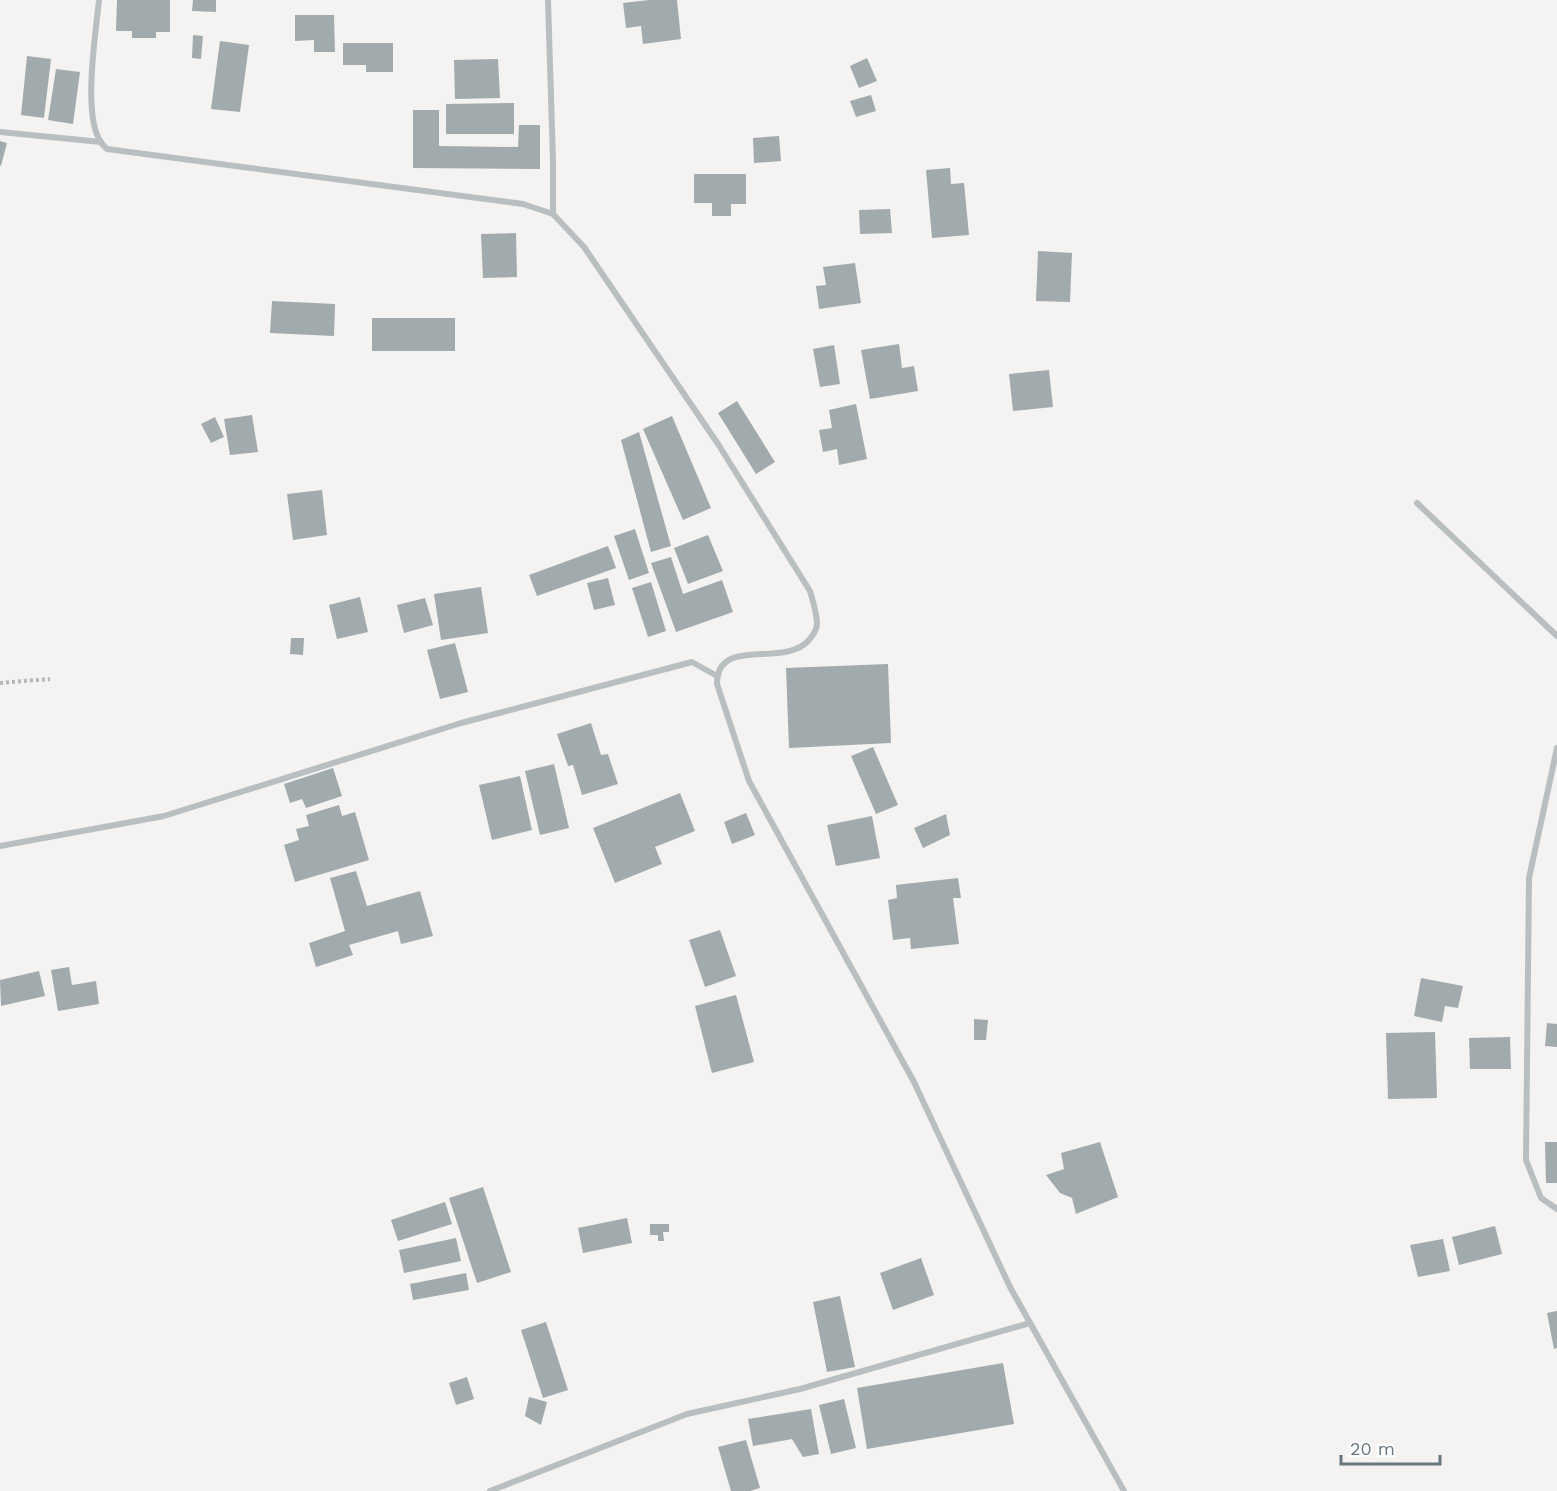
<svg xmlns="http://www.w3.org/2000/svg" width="1557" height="1491" font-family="'Work Sans',sans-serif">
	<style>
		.building { fill: #a1aaad }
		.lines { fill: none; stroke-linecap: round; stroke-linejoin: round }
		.path { stroke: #b3b7b8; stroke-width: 4; stroke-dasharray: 3 3; stroke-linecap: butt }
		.street { stroke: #b9bec0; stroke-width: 6 }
	</style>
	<rect width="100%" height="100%" fill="#f4f3f1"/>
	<path class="building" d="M117 0H170V32H156V38H132V31H116Z
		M193 0H216V12L192 11Z
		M649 0H677L681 39 643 44 641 26 626 28 623 3Z
		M295 15H334L335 52H314V40L295 41Z
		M193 35 203 36 201 59 192 58Z
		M220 41 249 45 240 112 211 109Z
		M343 43H393V72H366V65H343Z
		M27 56 51 59 44 118 21 115Z
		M867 58 877 81 859 88 850 66Z
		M498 59 500 98 455 99 454 60Z
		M56 69 80 72 73 124 48 120Z
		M871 95 876 111 856 117 850 101Z
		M514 103V134H446V104Z
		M413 110H439V146L518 147 519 125H540V169L413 168Z
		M779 136 781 161 754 163 753 138Z
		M0 141 7 143 1 166 0 165Z
		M950 168 951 184 964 183 969 235 932 238 926 170Z
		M694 174H746V204H731V216H712V203H694Z
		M890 209 892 233 860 234 859 210Z
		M516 233 517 277 483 278 481 234Z
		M1038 251 1072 253 1070 302 1036 301Z
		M855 263 861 303 819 309 816 286 826 285 823 267Z
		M272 301 335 304 334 336 270 333Z
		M372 318H455V351H372Z
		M899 344 902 368 914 366 918 391 870 399 861 350Z
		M834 345 840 384 820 387 813 349Z
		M1049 370 1053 407 1013 411 1009 374Z
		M737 401 775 462 756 474 718 413Z
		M856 404 867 459 839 465 837 449 823 452 819 430 832 428 829 410Z
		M252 415 258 452 230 455 224 419Z
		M672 416 711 508 683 520 643 429Z
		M215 417 224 437 211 443 201 424Z
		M639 432 671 546 651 552 621 440Z
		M322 490 327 535 293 540 287 494Z
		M635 529 649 573 629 580 614 536Z
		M708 535 723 571 688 584 674 548Z
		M608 546 616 568 537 596 529 575Z
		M671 557 683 594 722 580 733 612 676 632 651 563Z
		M608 578 615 605 594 610 587 583Z
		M651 582 666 631 648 637 632 588Z
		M481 587 488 633 441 640 434 594Z
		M360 597 368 632 337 639 329 605Z
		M425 598 433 625 404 633 397 605Z
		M291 638H304L303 655 290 654Z
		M455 643 468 692 440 699 427 650Z
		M888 664 891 743 789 748 786 668Z
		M591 723 601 755 608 754 618 784 582 795 573 765 568 766 557 734Z
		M873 747 898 805 876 814 851 756Z
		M554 764 569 828 540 835 525 771Z
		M333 768 342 796 306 808 302 799 290 803 284 784Z
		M520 776 532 830 492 840 479 785Z
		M680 793 695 831 655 847 662 864 615 883 593 828Z
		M339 805 342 816 355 812 369 860 295 882 284 845 299 840 296 829 309 826 306 815Z
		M746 813 755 835 732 844 724 822Z
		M946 814 950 835 923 848 914 828Z
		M872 816 880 858 836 866 827 825Z
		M356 871 367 906 420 891 433 936 401 944 398 931 349 945 353 955 316 967 309 943 345 931 330 878Z
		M958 878 961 898H953L959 944 911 949 910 938 893 940 888 900 897 898 896 885Z
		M720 930 736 976 705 987 689 940Z
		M69 967 72 985 96 981 99 1004 58 1011 51 970Z
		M39 971 45 996 1 1006 0 980Z
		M1421 978 1463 986 1458 1008 1445 1006 1442 1022 1414 1016Z
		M736 995 754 1062 712 1073 695 1006Z
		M974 1019 988 1020 986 1040H974Z
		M1547 1023 1557 1024V1047L1545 1046Z
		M1435 1032 1437 1098 1388 1099 1386 1033Z
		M1510 1037 1511 1069H1470L1469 1038Z
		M1100 1142 1118 1197 1076 1214 1072 1198 1060 1193 1046 1175 1064 1169 1061 1153Z
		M1545 1142H1557V1183H1546Z
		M483 1187 511 1272 477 1283 449 1198Z
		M445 1202 452 1224 398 1241 391 1220Z
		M627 1218 632 1243 583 1253 578 1228Z
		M650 1224H669V1232H663L664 1241H658V1235H650Z
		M1495 1226 1502 1254 1459 1265 1452 1237Z
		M456 1238 461 1261 404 1273 399 1250Z
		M1443 1239 1450 1271 1418 1277 1410 1245Z
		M921 1258 934 1295 893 1310 880 1273Z
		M466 1273 469 1290 413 1300 410 1284Z
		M840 1296 855 1367 827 1372 813 1302Z
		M1557 1311V1348L1554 1349 1547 1313Z
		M546 1322 568 1390 543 1398 521 1330Z
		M1003 1363 1014 1424 867 1449 857 1388Z
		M467 1377 474 1399 456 1405 449 1383Z
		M529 1397 547 1402 541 1425 525 1416Z
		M844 1399 856 1448 831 1454 819 1405Z
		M811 1409 819 1454 803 1457 792 1439 753 1446 748 1419Z
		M746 1440 760 1488 750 1491H731L718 1447Z"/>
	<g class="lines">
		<path class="path" d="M0 683 50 679"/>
		<path class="street" d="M99 0C96 32 82 116 101 142 102 145 105 147 107 149L523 204 553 214 584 247 718 444 810 591C813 602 817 613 817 624 817 630 813 635 809 640 784 669 717 635 717 684L749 781 914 1082 1010 1287 1124 1491
			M548 0 553 161V214
			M0 132 101 142
			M1417 503 1557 636
			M1557 748 1529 878 1526 1160 1541 1198 1557 1209
			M0 846 164 816 461 723 692 662 717 676
			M490 1491 687 1414 800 1389 1030 1323"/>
	</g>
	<path d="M1341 1455v9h99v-9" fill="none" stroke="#67777e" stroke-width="3"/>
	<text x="1350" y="1455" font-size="18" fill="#67777e" stroke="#ffffff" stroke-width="4.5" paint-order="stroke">20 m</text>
</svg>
